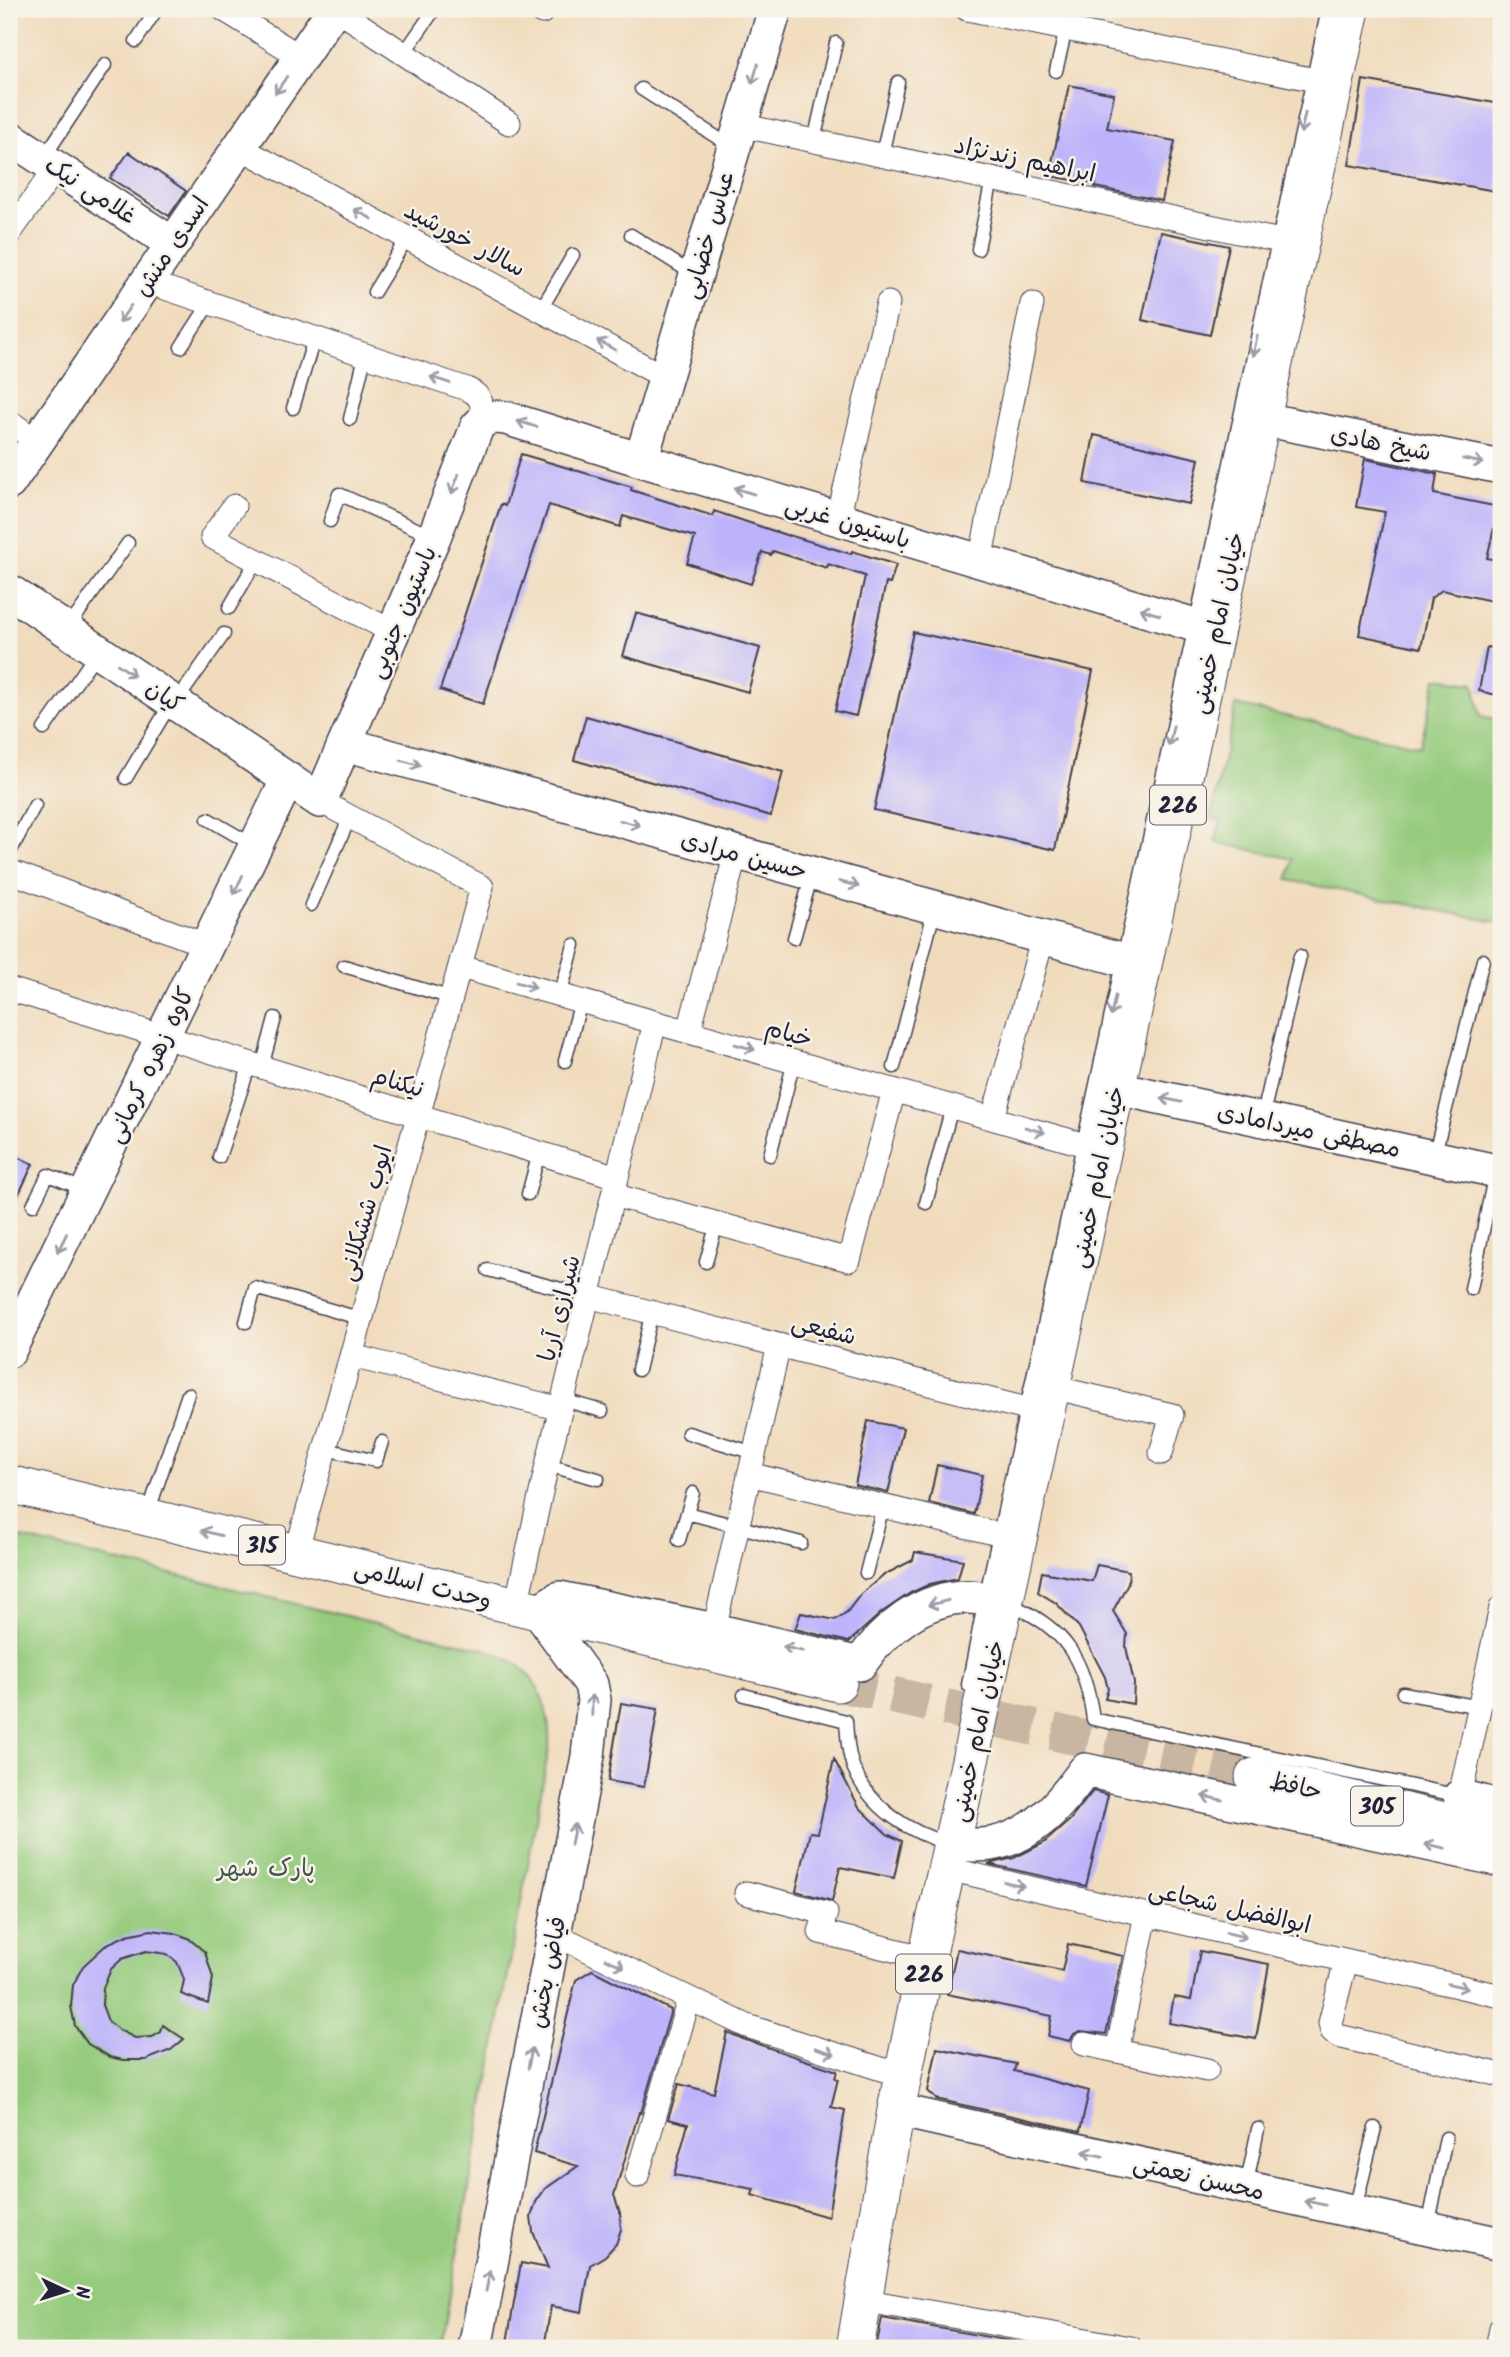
<svg xmlns="http://www.w3.org/2000/svg" width="1510" height="2357" font-family="Kalam,'Playpen Sans Arabic',sans-serif">
	<style>
		.green { fill: #95cb7d; stroke: #5c765c; stroke-width: 2 }
		.building { fill: #bdb3fb }
		.lines { fill: none; stroke-linecap: round; stroke-linejoin: round }
		.primary-tunnel { stroke: #c8b6a3; stroke-width: 37; stroke-dasharray: 37 18; stroke-linecap: butt }
		.lane-casing { stroke: #413e4e; stroke-width: 15 }
		.street-casing { stroke: #413e4e; stroke-width: 25 }
		.secondary-casing { stroke: #413e4e; stroke-width: 36 }
		.primary-casing { stroke: #413e4e; stroke-width: 39 }
		.lane { stroke: #fff; stroke-width: 12 }
		.street { stroke: #fff; stroke-width: 23 }
		.secondary { stroke: #fff; stroke-width: 33 }
		.primary { stroke: #fff; stroke-width: 37 }
		.oneway { stroke: #9c9ca7 }
		.labels { text-anchor: middle; stroke-width: 5; stroke-linejoin: round; paint-order: stroke }
		.shield { fill: #f7f3e8; stroke: #62616f; stroke-width: 2 }
		.shield-label { font-size: 23px; font-weight: bold; fill: #22223b }
		.street-label { font-size: 24px; fill: #22223b; stroke: #f7f3e8 }
		.park-label { font-size: 24px; fill: #44554f; stroke: #f7f3e8 }
	</style>
	<rect width="100%" height="100%" fill="#f7f3e8"/>
	<filter id="ink" filterUnits="userSpaceOnUse"><feTurbulence type="fractalNoise" baseFrequency=".0143" numOctaves="2"/><feDisplacementMap in="SourceGraphic" scale="14" xChannelSelector="R" yChannelSelector="G"/><feConvolveMatrix kernelMatrix="1 2 1 2 8 2 1 2 1" color-interpolation-filters="sRGB"/></filter>
	<filter id="wash" filterUnits="userSpaceOnUse"><feTurbulence type="fractalNoise" baseFrequency=".00686" numOctaves="4" result="noise"/><feDisplacementMap in="SourceGraphic" scale="28" xChannelSelector="R" yChannelSelector="G"/><feGaussianBlur stdDeviation="1.57" result="paint"/><feColorMatrix in="noise" values="0 0 0 0 0 0 0 0 0 0 0 0 0 0 0 0 0 1.4 0 .05"/><feComposite in="paint" operator="in"/></filter>
	<g filter="url(#wash)">
		<rect width="100%" height="100%" fill="#f1dbbd"/>
		<path class="green" d="M1437 678 1474 683 1481 716 1501 720V831L1498 838 1501 845V923L1288 880 1293 859 1215 842 1221 821 1210 819 1236 705 1420 746Z
			M9 1535 484 1649C494 1653 506 1657 515 1663 542 1680 551 1717 549 1748L440 2348H9Z"/>
		<g id="blocks">
			<path class="building" d="M1363 80 1501 104V192L1349 165Z
				M1069 85 1114 94 1107 128 1175 141 1162 201 1095 187 1096 184 1049 176Z
				M129 152 186 191 169 216 110 178Z
				M1161 232 1229 246 1210 335 1142 320Z
				M1094 435 1199 459 1189 504 1085 483Z
				M521 454 632 487 631 490 713 516 714 511 789 536V535L851 554 852 551 896 565 890 584 886 583 856 716 835 711 865 576 828 564 827 568 773 551 771 555 762 552 751 584 687 563 695 537 623 516 620 527 549 505 483 704 440 690 501 504 505 506Z
				M1365 459 1437 474 1434 494 1499 507 1487 558 1501 561V603L1442 590 1431 598 1421 648 1359 635 1385 512 1356 507Z
				M636 613 760 648 748 692 623 656Z
				M913 632 1093 671 1055 850 874 810Z
				M1487 647 1501 650V696L1479 691Z
				M586 716 783 772 771 816 574 760Z
				M9 1153 33 1164 9 1215Z
				M868 1421 903 1428 888 1493 855 1485Z
				M937 1465 982 1475 974 1514 929 1503Z
				M915 1552 963 1560 958 1578 930 1584 910 1593 881 1613 849 1642 795 1629 801 1613 835 1620 847 1612 860 1595 882 1576 913 1560Z
				M1097 1565 1129 1571 1128 1583 1113 1611 1127 1634 1126 1647 1134 1683 1133 1704 1105 1699 1108 1689 1105 1677 1079 1627 1056 1603 1038 1592 1042 1572 1092 1581Z
				M621 1703 658 1709 644 1787 608 1781Z
				M834 1759 859 1807 887 1834 902 1841 894 1878 840 1867 832 1901 796 1891 810 1832 818 1833Z
				M1093 1791 1108 1795 1086 1886 988 1864 1014 1858 1044 1843 1070 1820Z
				M151 1930 175 1933 188 1938 205 1952 213 1978 208 2004 181 1994 184 1980 182 1974 177 1962 167 1954 146 1951 122 1959 111 1969 103 1988 102 2005 108 2021 119 2030 135 2038 152 2037 161 2032 163 2025 184 2039 171 2050 146 2060H123L110 2057 88 2044 75 2026 71 2006 73 1985 83 1966 107 1944 127 1935Z
				M1068 1944 1123 1956 1106 2034 1080 2031 1074 2034 1070 2041 1048 2036 1052 2016 947 1994 957 1949 1062 1971Z
				M1200 1951 1269 1964 1256 2039 1169 2023 1174 1997 1191 2000Z
				M592 1970 671 2010 641 2113 639 2112 614 2195 620 2213 621 2229 616 2244 605 2256 590 2265 582 2312 551 2306 544 2348H506L521 2263 548 2268 533 2232 531 2217 536 2202 545 2189 578 2166 534 2153 576 1980Z
				M727 2032 743 2039 837 2071 835 2078 838 2079 831 2107 845 2110 828 2217 752 2195 754 2189 674 2175 688 2124 668 2119 679 2084 714 2093Z
				M937 2048 1016 2064 1014 2071 1089 2091 1080 2131 936 2099 928 2091Z
				M882 2318 1028 2344V2348H876Z"/>
		</g>
	</g>
	<g filter="url(#ink)">
		<use href="#blocks" fill-opacity="0" stroke="#413e4e" stroke-width="2"/>
		<g class="lines">
			<path class="primary-tunnel" d="M838 1683 1254 1777"/>
			<g class="lane-casing">
				<path id="lane" d="M136 41 157 9
					M404 53 432 13
					M1056 71 1066 29
					M641 89 732 147
					M814 141 836 43
					M882 155 898 82
					M43 159 105 65
					M631 235 693 274
					M978 249 992 179
					M374 292 407 238
					M541 309 573 255
					M181 347 209 304
					M293 408 314 339
					M350 419 365 356
					M330 521 339 494 434 537
					M229 608 256 561
					M68 628 128 543
					M176 702 224 634
					M44 729 98 651
					M126 778 171 703
					M208 819 253 845
					M9 854 35 805
					M311 905 350 817
					M794 938 812 874
					M344 966 452 998
					M560 995 574 945
					M565 1061 581 1001
					M262 1067 275 1018
					M894 1067 935 908
					M1262 1119 1300 956
					M770 1155 794 1061
					M219 1157 250 1064
					M1434 1157 1483 960
					M528 1194 539 1153
					M926 1203 952 1107
					M33 1205 48 1175 88 1191
					M706 1262 717 1223
					M488 1270 588 1296
					M1471 1289 1495 1173
					M246 1322 255 1288 362 1319
					M638 1370 652 1312
					M563 1400 602 1411
					M688 1433 754 1453
					M326 1449 376 1461 382 1442
					M547 1465 598 1479
					M148 1513 188 1394
					M687 1513 801 1543
					M679 1540 693 1493
					M866 1573 883 1506
					M1009 1604C1065 1627 1085 1660 1093 1719L1460 1796
					M968 1685 985 1599 1328 9
					M1403 1693 1480 1707
					M744 1695 846 1721C847 1737 848 1754 854 1769 871 1809 910 1833 950 1844
					M1246 2187 1258 2129
					M1355 2209 1375 2128
					M1428 2227 1446 2138"/>
			</g>
			<g class="street-casing">
				<path id="street" d="M223 9 301 57
					M336 9 509 123
					M537 9 542 12
					M967 9 1335 84
					M740 125 1299 245
					M239 147 666 378
					M9 234 56 168
					M147 282 467 389C483 396 483 405 481 421
					M9 421 38 442
					M234 506 212 537 393 632
					M838 519 888 303
					M980 561 1032 304
					M9 871 208 946
					M461 967 1103 1150
					M9 989 617 1177
					M691 1023 736 853
					M993 1118 1043 937
					M613 1195 849 1260 894 1090
					M588 1296 1046 1414
					M352 1356 561 1409
					M1052 1387 1172 1415 1161 1453
					M749 1474 1019 1539
					M296 1553 482 887 320 801
					M516 1606 547 1465 655 1022
					M714 1630 779 1345
					M1460 1796 1501 1608
					M948 1869 1501 1996
					M746 1893 826 1913 820 1932 927 1958
					M554 1934 747 2026 903 2076
					M1346 1961 1330 2023 1332 2031 1338 2036 1501 2075
					M1084 2044 1207 2070
					M1117 2051 1146 1915
					M637 2176 689 1999
					M862 2300 1131 2348
					M1497 2348 1501 2328"/>
			</g>
			<g class="secondary-casing">
				<path id="secondary" d="M9 137 173 244
					M1262 419 1501 467
					M641 460 775 9
					M9 483 334 9
					M9 591 320 801 434 537 477 427C485 417 494 416 506 418L641 460 1215 631
					M345 744 1143 965
					M1117 1088 1501 1172
					M9 1351 288 779
					M1460 1796 1501 1807
					M952 1845C965 1844 979 1846 991 1844 1034 1837 1061 1803 1085 1770L1501 1860
					M896 2110 1501 2244
					M475 2348 588 1756 594 1700 591 1684 538 1611 559 1598 714 1630 860 1664C883 1630 923 1597 967 1597 980 1597 993 1600 1005 1602"/>
			</g>
			<g class="primary-casing">
				<path id="primary" d="M9 1484 838 1683
					M1254 1777 1501 1834
					M855 2348 896 2110 927 1958 1351 9"/>
			</g>
			<use href="#lane" class="lane"/>
			<use href="#street" class="street"/>
			<use href="#secondary" class="secondary"/>
			<use href="#primary" class="primary"/>
		</g>
		<defs><path id="oneway-shaft" d="M-6 0H5M1.5-3L5.5 0L1.5 3" fill="none" stroke-width="1.6" stroke-linecap="round" stroke-linejoin="round" transform="scale(1.75)"/></defs>
		<g class="oneway">
			<use href="#oneway-shaft" transform="translate(755 74) rotate(106)"/>
			<use href="#oneway-shaft" transform="translate(281 85) rotate(124)"/>
			<use href="#oneway-shaft" transform="translate(1303 123) rotate(102)"/>
			<use href="#oneway-shaft" transform="translate(363 214) rotate(-152)"/>
			<use href="#oneway-shaft" transform="translate(125 314) rotate(124)"/>
			<use href="#oneway-shaft" transform="translate(606 345) rotate(-151)"/>
			<use href="#oneway-shaft" transform="translate(1255 346) rotate(102)"/>
			<use href="#oneway-shaft" transform="translate(440 380) rotate(-162)"/>
			<use href="#oneway-shaft" transform="translate(527 424) rotate(-162)"/>
			<use href="#oneway-shaft" transform="translate(1473 461) rotate(11)"/>
			<use href="#oneway-shaft" transform="translate(455 484) rotate(111)"/>
			<use href="#oneway-shaft" transform="translate(744 491) rotate(-163)"/>
			<use href="#oneway-shaft" transform="translate(1150 612) rotate(-163)"/>
			<use href="#oneway-shaft" transform="translate(126 670) rotate(34)"/>
			<use href="#oneway-shaft" transform="translate(1171 736) rotate(102)"/>
			<use href="#oneway-shaft" transform="translate(411 763) rotate(15)"/>
			<use href="#oneway-shaft" transform="translate(630 823) rotate(15)"/>
			<use href="#oneway-shaft" transform="translate(849 884) rotate(15)"/>
			<use href="#oneway-shaft" transform="translate(238 885) rotate(116)"/>
			<use href="#oneway-shaft" transform="translate(526 985) rotate(16)"/>
			<use href="#oneway-shaft" transform="translate(1113 1006) rotate(102)"/>
			<use href="#oneway-shaft" transform="translate(745 1047) rotate(16)"/>
			<use href="#oneway-shaft" transform="translate(1171 1100) rotate(-168)"/>
			<use href="#oneway-shaft" transform="translate(1035 1130) rotate(16)"/>
			<use href="#oneway-shaft" transform="translate(62 1243) rotate(116)"/>
			<use href="#oneway-shaft" transform="translate(211 1533) rotate(-166)"/>
			<use href="#oneway-shaft" transform="translate(938 1603) rotate(166)"/>
			<use href="#oneway-shaft" transform="translate(793 1649) rotate(-167)"/>
			<use href="#oneway-shaft" transform="translate(592 1705) rotate(-89)"/>
			<use href="#oneway-shaft" transform="translate(1212 1798) rotate(-168)"/>
			<use href="#oneway-shaft" transform="translate(573 1834) rotate(-79)"/>
			<use href="#oneway-shaft" transform="translate(1435 1846) rotate(-168)"/>
			<use href="#oneway-shaft" transform="translate(1014 1884) rotate(13)"/>
			<use href="#oneway-shaft" transform="translate(1236 1935) rotate(13)"/>
			<use href="#oneway-shaft" transform="translate(615 1963) rotate(26)"/>
			<use href="#oneway-shaft" transform="translate(1458 1986) rotate(13)"/>
			<use href="#oneway-shaft" transform="translate(825 2051) rotate(18)"/>
			<use href="#oneway-shaft" transform="translate(530 2058) rotate(-79)"/>
			<use href="#oneway-shaft" transform="translate(1093 2154) rotate(-167)"/>
			<use href="#oneway-shaft" transform="translate(1315 2203) rotate(-168)"/>
			<use href="#oneway-shaft" transform="translate(488 2281) rotate(-79)"/>
		</g>
	</g>
	<g class="labels">
		<g class="shield">
			<rect x="1150" y="785.5" width="56" height="39" rx="5"/>
			<rect x="239" y="1525.5" width="46" height="39" rx="5"/>
			<rect x="1351" y="1786.5" width="52" height="39" rx="5"/>
			<rect x="896" y="1954.5" width="56" height="39" rx="5"/>
		</g>
		<g class="shield-label">
			<text x="1178" y="813">226</text>
			<text x="262" y="1553">315</text>
			<text x="1377" y="1814">305</text>
			<text x="924" y="1982">226</text>
		</g>
		<g class="street-label">
			<text transform="translate(1025 159) rotate(12)" y="8">ابراهیم زندنژاد</text>
			<text transform="translate(91 190) rotate(33)" y="8">غلامی نیک</text>
			<text transform="translate(708 235) rotate(-74)" y="8">عباس خضابی</text>
			<text transform="translate(465 239) rotate(28)" y="8">سالار خورشید</text>
			<text transform="translate(171 246) rotate(-56)" y="8">اسدی منش</text>
			<text transform="translate(1381 443) rotate(11)" y="8">شیخ هادی</text>
			<text transform="translate(848 522) rotate(17)" y="8">باستیون غربی</text>
			<text transform="translate(402 612) rotate(-67)" y="8">باستیون جنوبی</text>
			<text transform="translate(1217 623) rotate(-78)" y="8">خیابان امام خمینی</text>
			<text transform="translate(165 696) rotate(34)" y="8">کیان</text>
			<text transform="translate(744 855) rotate(15)" y="8">حسین مرادی</text>
			<text transform="translate(789 1033) rotate(16)" y="8">خیام</text>
			<text transform="translate(150 1065) rotate(-64)" y="8">کاوه زهره کرمانی</text>
			<text transform="translate(398 1082) rotate(17)" y="8">نیکنام</text>
			<text transform="translate(1309 1130) rotate(12)" y="8">مصطفی میردامادی</text>
			<text transform="translate(1097 1177) rotate(-78)" y="8">خیابان امام خمینی</text>
			<text transform="translate(365 1213) rotate(-74)" y="8">ایوب ششکلانی</text>
			<text transform="translate(559 1308) rotate(-76)" y="8">شیرازی آریا</text>
			<text transform="translate(824 1329) rotate(14)" y="8">شفیعی</text>
			<text transform="translate(423 1584) rotate(14)" y="8">وحدت اسلامی</text>
			<text transform="translate(977 1731) rotate(-78)" y="8">خیابان امام خمینی</text>
			<text transform="translate(1296 1786) rotate(13)" y="8">حافظ</text>
			<text transform="translate(1230 1907) rotate(13)" y="8">ابوالفضل شجاعی</text>
			<text transform="translate(547 1972) rotate(-79)" y="8">فیاض بخش</text>
			<text transform="translate(1199 2177) rotate(13)" y="8">محسن نعمتی</text>
		</g>
		<g class="park-label">
			<text x="266" y="1876">پارک شهر</text>
		</g>
	</g>
	<rect width="1510" height="2357" fill="none" stroke="#f7f3e8" stroke-width="35"/>
	<g transform="translate(66 2291) rotate(94)" stroke="#f7f3e8" stroke-width="5" paint-order="stroke">
	<path d="M0-5L12 26L0 18L-12 26Z" fill="#22223b"/>
	<text y="-10" font-size="19" font-weight="bold" text-anchor="middle" fill="#22223b">N</text>
	</g>
</svg>
